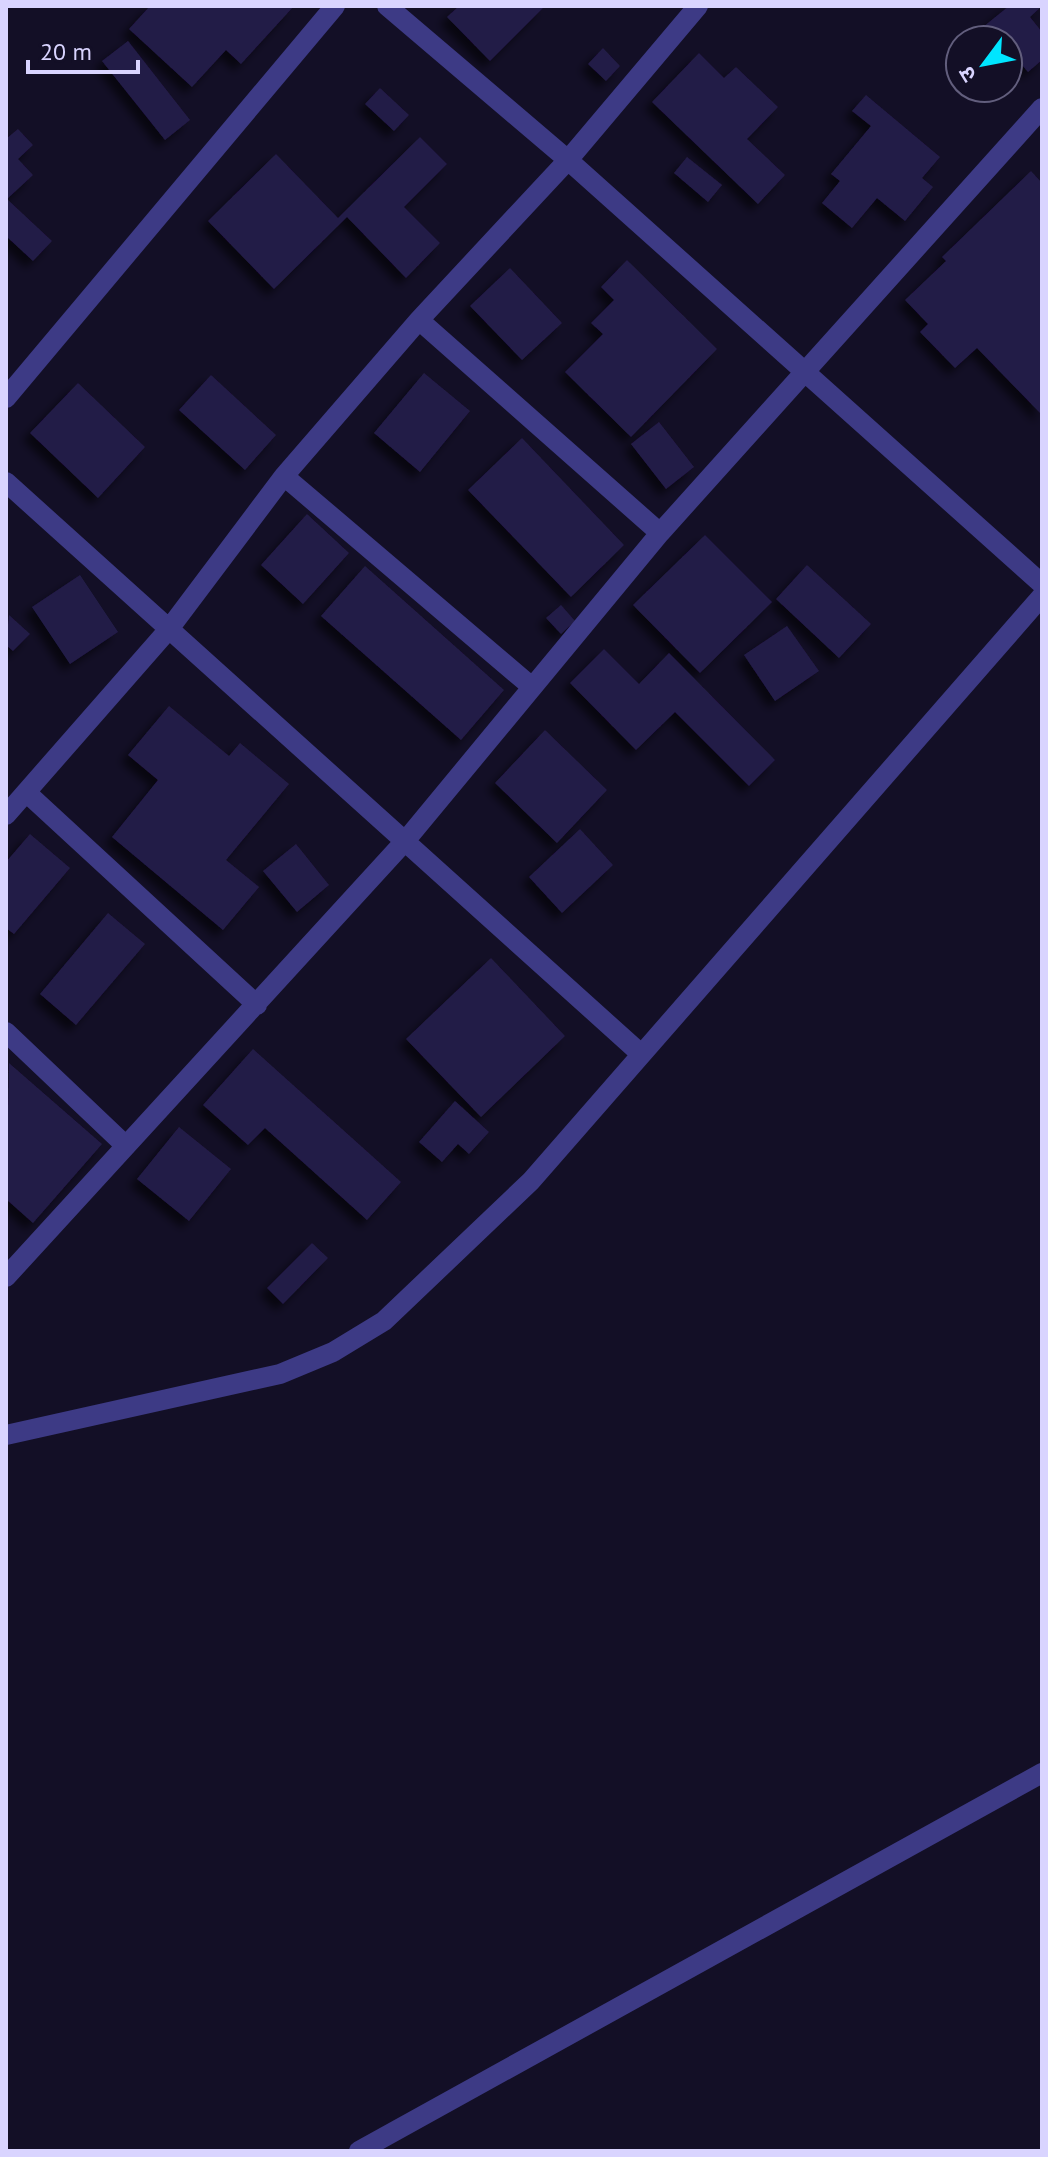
<svg xmlns="http://www.w3.org/2000/svg" width="1048" height="2157" font-family="'PT Sans','Noto Sans Devanagari',sans-serif">
	<style>
		.building { fill: #241b47; filter: url(#shadow) }
		.lines { fill: none; stroke-linecap: round; stroke-linejoin: round }
		.minor { stroke: #3d3a85; stroke-width: 20 }
	</style>
	<defs>
		<filter id="shadow"><feDropShadow dx="-7" dy="7" stdDeviation="4" flood-color="#0009"/></filter>
	</defs>
	<rect width="100%" height="100%" fill="#130f26"/>
	<path class="building" d="M150 6H294L241 64 226 50 192 87 129 29Z
		M459 6H545L490 61 447 17Z
		M1009 6H1042L1030 17 1042 32V60L1028 72 1015 57 1008 63V40H967Z
		M128 41 190 120 165 140 102 61Z
		M603 48 620 66 606 81 588 64Z
		M699 53 724 78 736 67 778 107 747 139 785 175 758 204 652 102Z
		M380 88 409 115 394 131 365 104Z
		M866 95 940 157 922 178 933 187 905 221 877 198 852 228 822 203 840 181 831 174 871 126 852 111Z
		M18 129 33 145 18 159 33 175 7 199 52 241 33 261 6 236V139Z
		M420 137 447 164 404 207 440 243 406 278 347 217 274 289 208 221 276 154 338 218Z
		M687 157 722 185 708 202 674 173Z
		M1031 171 1042 183V415L977 348 955 368 920 332 928 324 905 300 946 261 942 257Z
		M627 260 717 349 631 437 565 372 603 334 591 323 614 300 601 287Z
		M510 268 562 323 522 360 470 306Z
		M424 373 470 411 420 472 374 433Z
		M211 375 276 435 245 470 179 410Z
		M78 383 145 447 98 498 30 433Z
		M659 422 694 467 666 489 631 444Z
		M522 438 624 545 571 597 468 490Z
		M307 514 349 553 303 604 261 565Z
		M705 535 772 602 700 673 633 605Z
		M807 565 871 624 839 658 776 599Z
		M365 566 504 690 461 740 321 616Z
		M80 575 118 632 70 664 32 607Z
		M561 605 575 621 561 634 546 618Z
		M9 615 30 634 13 651 6 645Z
		M787 626 819 671 775 701 744 655Z
		M604 649 639 684 669 653 775 760 749 786 675 712 636 750 570 683Z
		M169 706 229 756 240 743 289 784 226 860 259 887 223 930 112 837 158 780 128 755Z
		M545 730 607 790 557 843 495 783Z
		M580 829 613 865 562 913 529 877Z
		M30 834 70 868 14 934 6 928V862Z
		M296 844 329 885 297 912 263 871Z
		M108 913 145 944 76 1025 40 994Z
		M491 958 565 1036 481 1117 406 1039Z
		M253 1049 401 1182 367 1220 265 1128 248 1145 203 1105Z
		M9 1063 102 1144 33 1223 6 1199Z
		M455 1101 489 1132 469 1154 458 1144 442 1162 419 1142Z
		M179 1127 231 1169 189 1221 137 1179Z
		M312 1243 328 1258 283 1304 267 1288Z"/>
	<g class="lines">
		<path class="minor" d="M387 6 568 160 1042 584
			M419 320 660 533
			M6 398 335 6
			M284 476 532 687
			M6 482 641 1054
			M27 793 257 1005
			M6 815 169 629 284 476 419 320 568 160 698 6
			M6 1032 126 1146
			M6 1277 406 840 660 533 1042 108
			M6 1435 280 1374 333 1352 384 1321 531 1181 1042 596
			M359 2151 1042 1773"/>
	</g>
	<rect width="1048" height="2157" fill="none" stroke="#d9d4ff" stroke-width="16"/>
	<g transform="translate(984 64) rotate(238)"><circle r="38" fill="#130f26" stroke="#625e7d" stroke-width="2"/>
	<path d="M0-6L14 30L0 20L-14 30Z" fill="#00e5ff"/>
	<text y="-12" font-size="22" font-weight="bold" text-anchor="middle" fill="#d9d4ff">उ</text>
	</g>
	<path d="M28 60v12h110v-12" fill="none" stroke="#d9d4ff" stroke-width="4"/>
	<text x="40" y="60" font-size="24" fill="#d9d4ff" stroke="#130f26" stroke-width="6" paint-order="stroke">20 m</text>
</svg>
